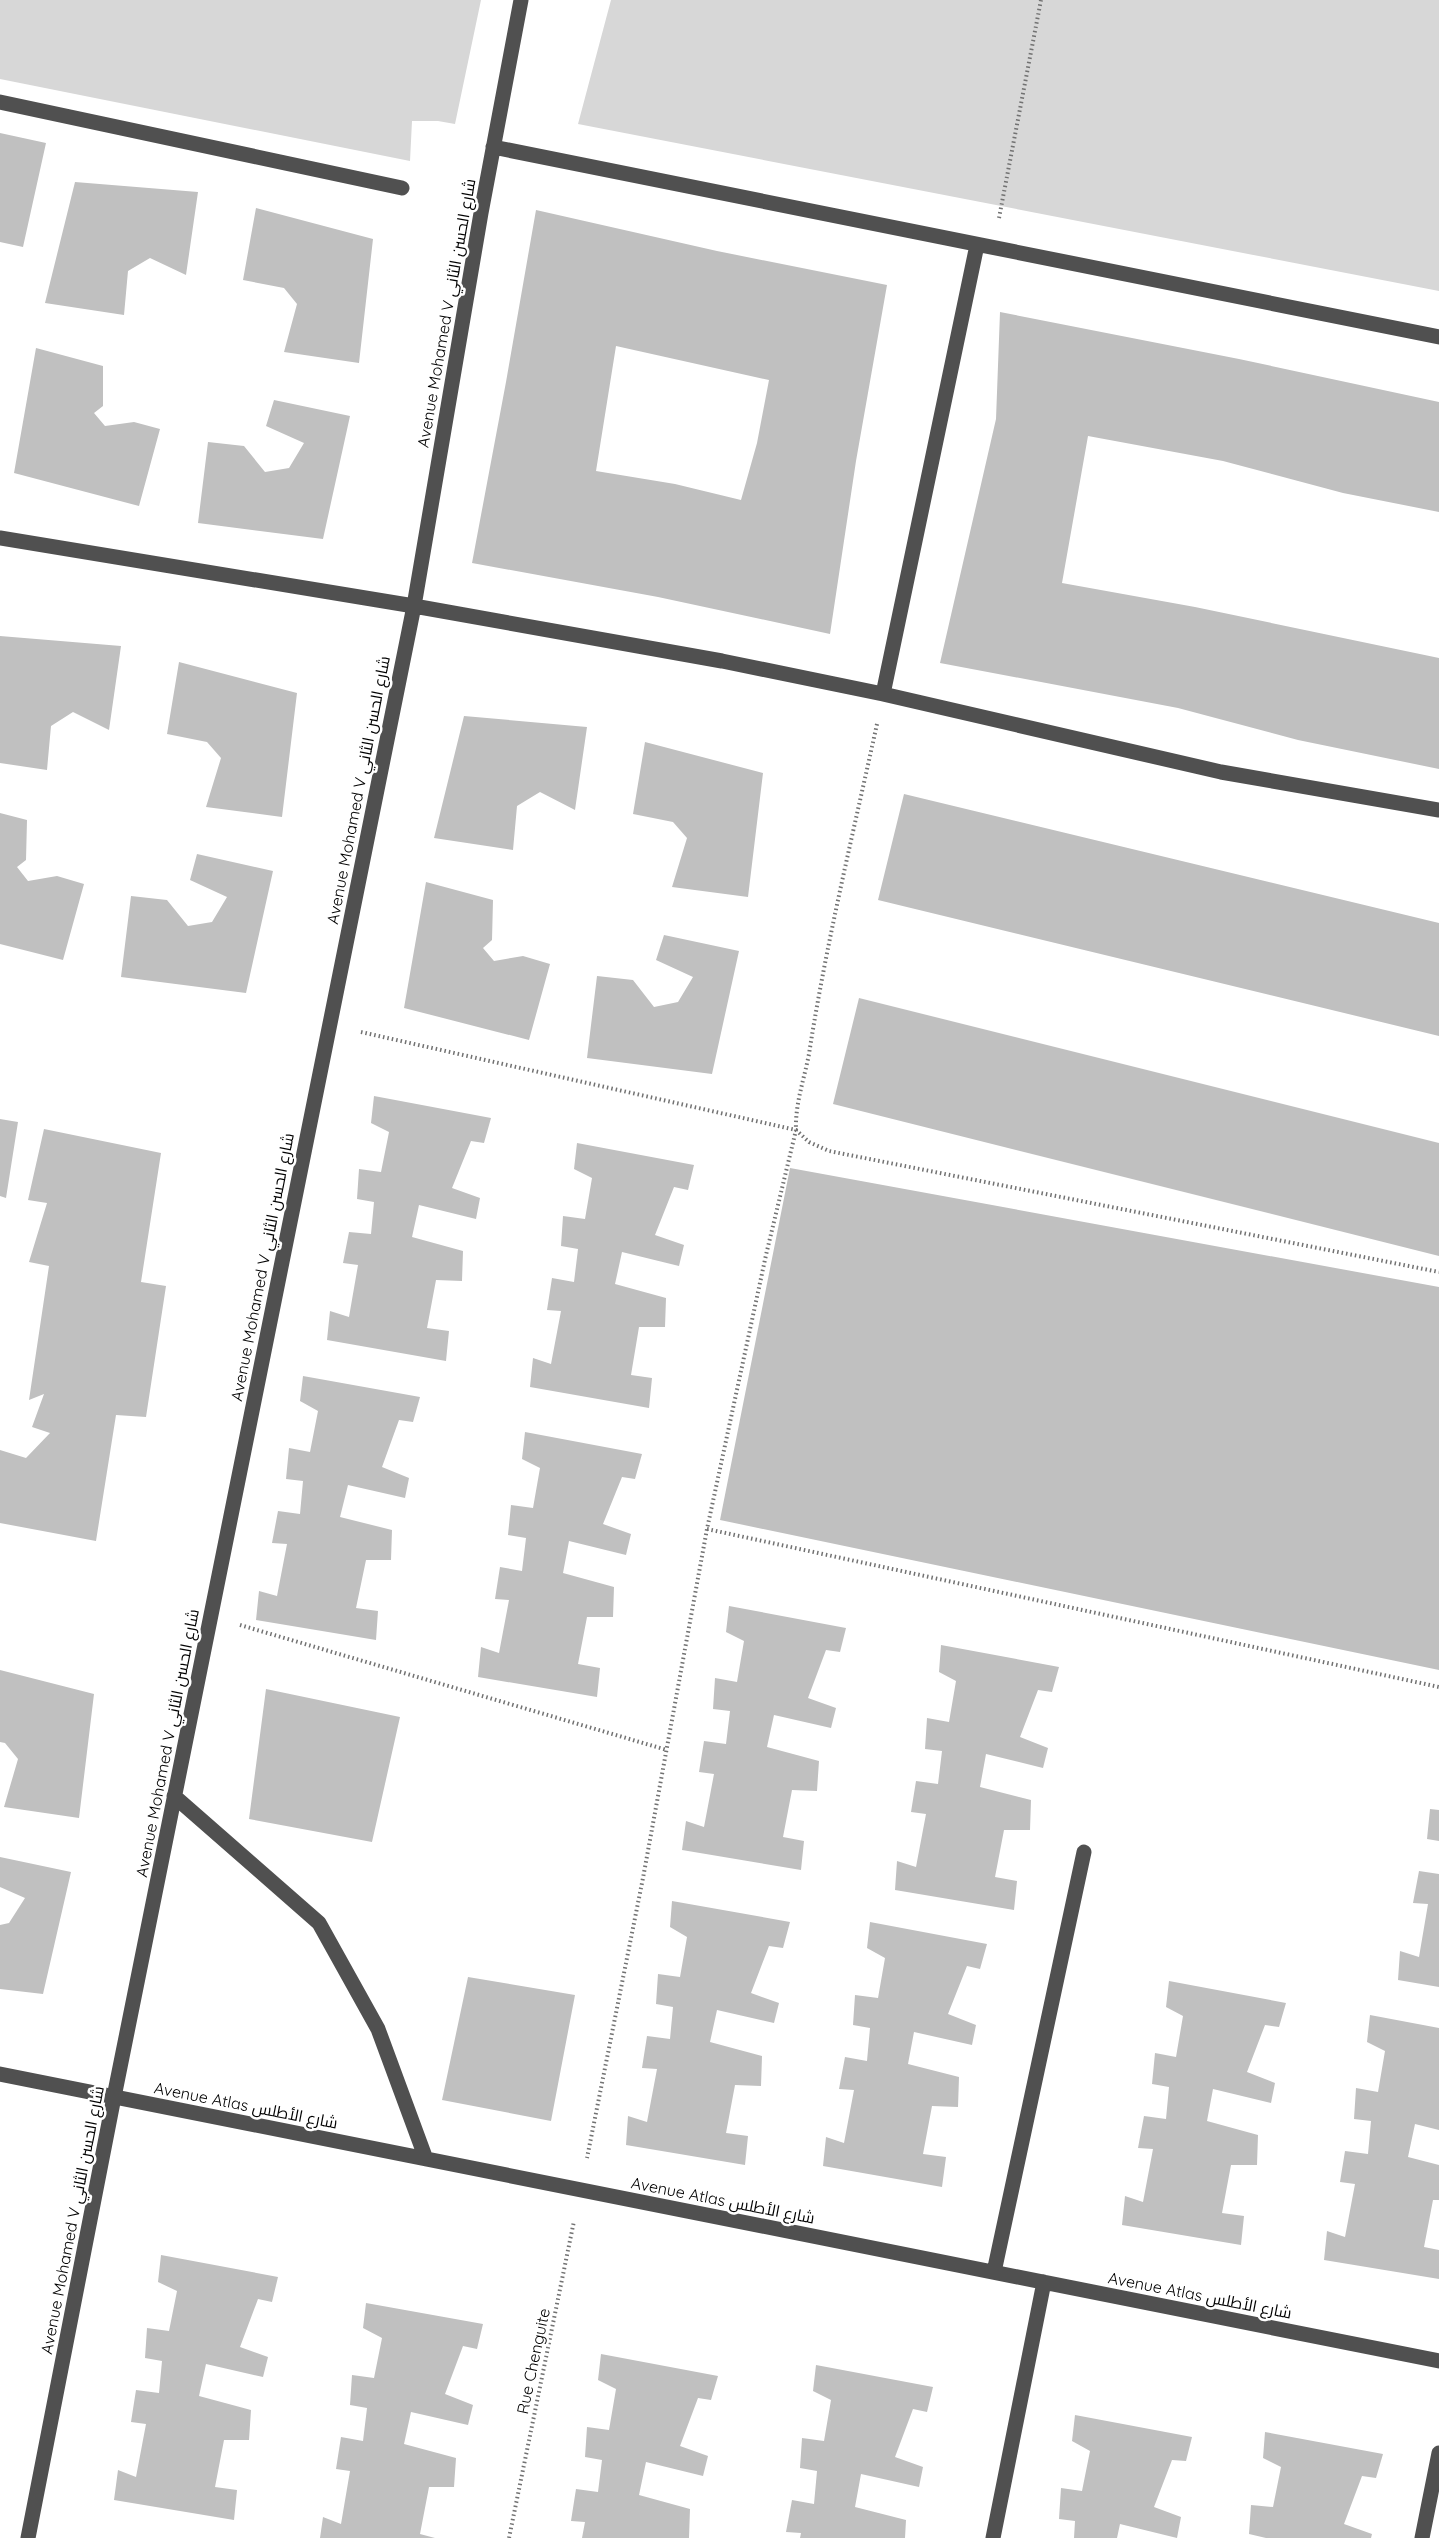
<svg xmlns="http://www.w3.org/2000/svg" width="1439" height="2538" font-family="Quicksand,Cairo,sans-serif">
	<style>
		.park { fill: #d7d7d7 }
		.building { fill: #c0c0c0; fill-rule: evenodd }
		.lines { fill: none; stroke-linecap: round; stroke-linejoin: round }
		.path { stroke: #727272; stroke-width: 4; stroke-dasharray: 1.5 3; stroke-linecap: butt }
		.minor { stroke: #505050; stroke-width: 15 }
		.labels { text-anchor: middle; stroke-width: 5; stroke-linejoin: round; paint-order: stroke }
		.street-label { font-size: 16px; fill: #000; stroke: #fff }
	</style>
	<rect width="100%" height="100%" fill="#fff"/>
	<path class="park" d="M0 0H481L455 124 438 121H412L410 161 0 79Z
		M611 0H1439V291L578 124Z"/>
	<path class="building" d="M0 133 46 143 23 247 0 242Z
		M75 182 198 192 186 275 150 258 128 271 124 315 45 303Z
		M256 208 373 239 359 363 284 352 297 304 284 288 243 280Z
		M536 210 717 251 887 285 856 461 830 634 658 597 472 563 506 382ZM616 346 769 380 757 443 741 500 675 484 596 471Z
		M1000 312 1239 359 1439 402V512L1343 493 1223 461 1088 436 1062 583 1195 607 1439 658V769L1298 740 1178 708 940 663 996 419Z
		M36 348 103 366V406L94 413 105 426 134 422 160 429 139 506 14 473Z
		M274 400 350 416 323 539 198 523 208 442 244 446 265 472 289 468 304 443 266 426Z
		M0 636 121 646 109 730 73 712 51 726 47 770 0 763Z
		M179 662 297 693 282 817 206 807 221 758 207 742 167 734Z
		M464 716 587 727 575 810 540 792 517 806 513 850 434 838Z
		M645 742 763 773 748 897 672 887 687 838 673 822 633 814Z
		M904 794 1439 923V1036L878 900Z
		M0 813 27 820 26 860 17 867 28 881 57 876 84 884 63 960 0 944Z
		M197 854 273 871 246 993 121 977 131 896 167 900 188 926 212 922 227 897 190 880Z
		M426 882 493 900 492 940 483 948 494 961 523 956 550 964 529 1040 404 1008Z
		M664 935 739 951 712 1074 587 1058 597 976 633 980 654 1007 678 1002 693 977 656 960Z
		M859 998 1439 1143V1256L833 1104Z
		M374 1096 491 1118 484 1143 471 1141 452 1188 480 1198 476 1219 419 1205 412 1237 463 1251 462 1281 436 1280 427 1328 449 1331 446 1361 327 1340 330 1311 349 1317 358 1265 343 1263 349 1232 371 1234 374 1202 357 1199 359 1169 381 1172 389 1132 371 1123Z
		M0 1119 18 1122 6 1198 0 1196Z
		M44 1129 161 1153 141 1282 166 1286 146 1417 116 1415 96 1541 0 1523V1450L26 1458 50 1433 32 1427 44 1394 29 1400 49 1266 29 1262 47 1203 28 1200Z
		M577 1143 694 1165 688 1190 674 1187 655 1235 684 1245 679 1266 622 1252 615 1284 666 1298 665 1327H639L631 1375 652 1378 649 1408 530 1387 533 1358 551 1364 561 1311 547 1310 552 1278 574 1282 578 1249 561 1246 563 1216 585 1219 592 1178 574 1169Z
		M790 1168 1439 1287V1670L720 1520Z
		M303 1376 420 1397 413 1422 399 1420 382 1467 409 1478 405 1498 348 1485 340 1517 392 1530 391 1560H366L356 1608 378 1611 376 1640 256 1620 259 1591 277 1596 287 1544 272 1543 278 1511 300 1514 303 1481 286 1479 289 1448 310 1452 318 1411 300 1401Z
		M525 1432 642 1454 635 1479 622 1477 603 1524 631 1534 626 1555 569 1541 563 1573 614 1587 613 1617H587L578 1664 600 1668 597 1697 478 1677 481 1647 499 1653 509 1600 495 1599 500 1567 522 1571 526 1538 508 1535 511 1505 533 1508 540 1468 522 1459Z
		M729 1606 846 1628 840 1652 826 1650 808 1698 836 1708 831 1728 774 1715 767 1747 819 1761 817 1791 792 1790 783 1837 804 1841 801 1870 682 1850 686 1821 704 1827 714 1774 699 1772 704 1741 726 1744 730 1711 713 1709 715 1678 737 1682 744 1641 726 1632Z
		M941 1645 1059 1667 1052 1692 1038 1690 1020 1737 1048 1748 1043 1768 986 1754 980 1787 1031 1800 1030 1830H1004L995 1877 1017 1881 1014 1910 895 1890 897 1861 916 1867 926 1814 911 1812 916 1781 938 1784 942 1751 925 1749 927 1718 949 1722 956 1681 939 1672Z
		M0 1670 94 1694 79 1818 4 1807 18 1759 5 1743 0 1742Z
		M266 1689 400 1717 372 1842 249 1819Z
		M1430 1809 1439 1810V1841L1427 1839Z
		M0 1857 71 1872 43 1994 0 1989V1925L9 1923 25 1898 0 1887Z
		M1419 1871 1439 1874V1987L1398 1980 1400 1951 1419 1957 1428 1904 1413 1903Z
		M672 1901 790 1922 783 1948 769 1946 751 1993 779 2003 774 2023 717 2010 710 2042 762 2056 761 2086 735 2085 726 2133 748 2136 745 2165 626 2145 628 2116 647 2122 657 2069 642 2068 647 2036 670 2039 673 2007 656 2004 658 1974 680 1977 687 1937 670 1927Z
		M870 1922 987 1944 980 1969 967 1966 948 2014 976 2025 972 2045 914 2032 908 2064 959 2077 958 2107 932 2106 923 2154 946 2157 942 2187 823 2166 826 2137 844 2143 854 2090 839 2089 845 2057 867 2061 870 2028 853 2025 855 1995 878 1998 885 1958 867 1948Z
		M468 1977 575 1995 551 2121 442 2100Z
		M1169 1981 1286 2003 1279 2027 1265 2025 1247 2072 1275 2083 1271 2103 1213 2089 1207 2121 1258 2135 1257 2165H1231L1222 2213 1244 2216 1241 2245 1122 2225 1125 2196 1143 2202 1153 2149 1138 2148 1144 2116 1166 2119 1169 2087 1152 2084 1155 2053 1176 2057 1183 2016 1166 2007Z
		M1370 2015 1439 2028V2130L1415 2124 1408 2157 1439 2165V2200H1433L1424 2247 1439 2250V2279L1324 2260 1327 2231 1345 2237 1355 2184 1340 2182 1345 2151 1368 2154 1371 2121 1354 2119 1356 2088 1378 2092 1385 2051 1367 2042Z
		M161 2255 278 2277 272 2302 258 2299 240 2347 268 2357 263 2377 206 2364 199 2396 251 2410 249 2440H224L215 2487 237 2490 234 2520 114 2500 118 2470 136 2477 146 2424 131 2422 136 2390 159 2393 162 2361 145 2358 147 2328 169 2331 177 2291 158 2282Z
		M366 2303 483 2324 477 2349 463 2346 445 2394 473 2405 468 2425 411 2412 404 2444 456 2458 454 2487H429L420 2534 435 2538H320L323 2517 341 2524 350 2471 336 2469 341 2437 363 2441 367 2408 350 2405 352 2375 374 2378 382 2338 363 2328Z
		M601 2354 718 2376 711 2400 698 2398 680 2446 708 2456 703 2476 646 2462 639 2495 690 2509 689 2538H582L585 2522 571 2521 576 2489 598 2492 602 2460 585 2457 587 2427 609 2430 616 2389 598 2380Z
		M816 2365 933 2387 927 2412 913 2409 895 2457 923 2467 919 2487 861 2474 855 2507 906 2520 905 2538H800L801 2533 786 2532 792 2500 814 2504 817 2471 800 2468 802 2438 824 2441 831 2400 813 2391Z
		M1075 2415 1192 2437 1186 2461 1172 2460 1154 2507 1181 2517 1177 2538 1120 2524 1117 2538H1074L1075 2521 1059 2519 1061 2488 1082 2491 1090 2451 1072 2441Z
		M1265 2432 1383 2454 1376 2478 1362 2476 1344 2524 1372 2534 1371 2538H1266L1249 2534 1251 2505 1273 2507 1281 2467 1263 2458Z"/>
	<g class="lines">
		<path class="path" d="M999 218 1041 0
			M877 724C853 834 826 944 809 1054 804 1080 795 1104 796 1130L809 1142 829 1151 1439 1272
			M361 1032 796 1130 766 1255 707 1529 643 1878 587 2158
			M707 1529 1439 1687
			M240 1625 667 1750
			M509 2538 574 2221"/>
		<path class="minor" d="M0 102 402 188
			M493 147 1439 337
			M0 538 414 606 722 661 883 694 1221 772 1439 810
			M883 694 977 245
			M174 1796 319 1923 378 2029 426 2159
			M0 2074 1439 2361
			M994 2272 1084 1852
			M28 2538 114 2097 414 606 481 213 521 0
			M993 2538 1044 2282
			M1422 2538 1439 2453"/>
	</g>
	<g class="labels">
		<g class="street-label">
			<text transform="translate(446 313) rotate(-80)" y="6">Avenue Mohamed V شارع الحسن الثاني</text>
			<text transform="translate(358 790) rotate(-79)" y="6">Avenue Mohamed V شارع الحسن الثاني</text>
			<text transform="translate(262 1267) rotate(-79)" y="6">Avenue Mohamed V شارع الحسن الثاني</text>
			<text transform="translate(167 1743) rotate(-79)" y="6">Avenue Mohamed V شارع الحسن الثاني</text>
			<text transform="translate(246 2105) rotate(11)" y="6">Avenue Atlas شارع الأطلس</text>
			<text transform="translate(723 2200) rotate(11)" y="6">Avenue Atlas شارع الأطلس</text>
			<text transform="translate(72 2220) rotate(-79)" y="6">Avenue Mohamed V شارع الحسن الثاني</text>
			<text transform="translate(1200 2295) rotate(11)" y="6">Avenue Atlas شارع الأطلس</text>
			<text transform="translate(533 2361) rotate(-78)" y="6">Rue Chenguite</text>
		</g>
	</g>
</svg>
